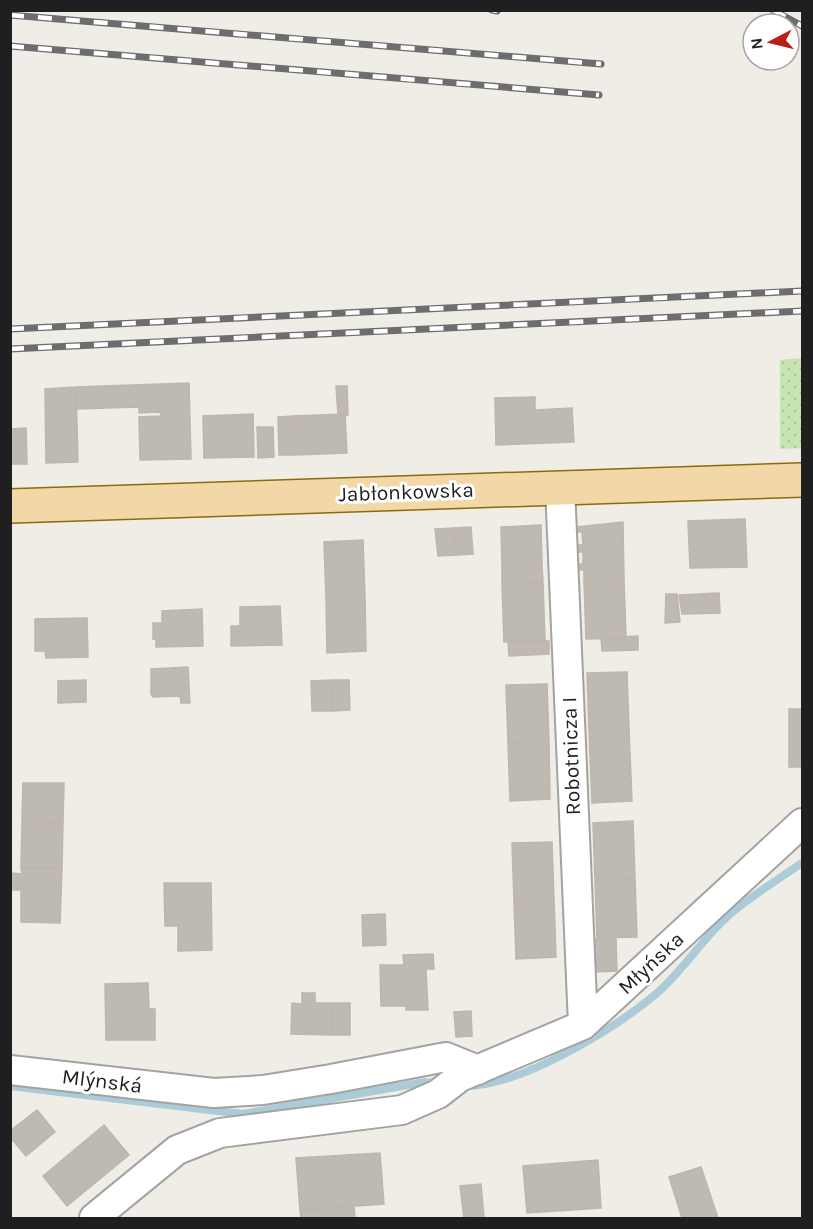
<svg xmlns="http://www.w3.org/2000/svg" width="813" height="1229" font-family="Karla,sans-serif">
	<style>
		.garden { fill: url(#garden-dots) }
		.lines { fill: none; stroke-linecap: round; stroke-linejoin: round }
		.stream { stroke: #abcbd8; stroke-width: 8 }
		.building { fill: #bfb9b3; stroke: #bfb5aa; stroke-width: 1.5 }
		.minor-casing { stroke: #a3a3a3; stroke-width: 32 }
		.major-casing { stroke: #8c6b0e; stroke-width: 36 }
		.minor { stroke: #fff; stroke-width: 28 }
		.major { stroke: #f3d8a7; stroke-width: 33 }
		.rail-casing { stroke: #6d6d6d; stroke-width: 7 }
		.rail { stroke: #fff; stroke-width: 4.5; stroke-dasharray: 14; stroke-linecap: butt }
		.labels { text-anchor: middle; stroke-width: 6; stroke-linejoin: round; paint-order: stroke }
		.street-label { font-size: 21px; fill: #1f1f1f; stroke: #fff }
	</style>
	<defs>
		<pattern id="garden-dots" width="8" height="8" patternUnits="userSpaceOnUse" patternTransform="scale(1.5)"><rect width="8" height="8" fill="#c6e4b1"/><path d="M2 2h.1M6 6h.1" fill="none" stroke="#aac398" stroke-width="1.8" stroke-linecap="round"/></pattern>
	</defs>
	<rect width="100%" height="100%" fill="#efede6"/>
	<path class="garden" d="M802 358V448L780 449V360Z"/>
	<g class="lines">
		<path class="stream" d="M10 1086 243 1114 425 1082 439 1084
			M464 1086C520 1087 614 1029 656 994 685 969 705 934 735 910 756 893 780 878 802 863"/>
	</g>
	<path class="building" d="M189 383 191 459 140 460 139 417 161 416 160 412 139 413V407L76 409V387Z
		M336 386H347L348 415H338Z
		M76 387 78 462 46 463 45 389Z
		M535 397V410L572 408 574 442 496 445 495 398Z
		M253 414 254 457 204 458 203 416Z
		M345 414 347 453 294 455 293 416Z
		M293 416 294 455H279L278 417Z
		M257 427H273L274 457 258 458Z
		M26 428 27 464H10V429Z
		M745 519 747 567 690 568 688 521Z
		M623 522 624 581H584V570H580V564H583V552H578V545H583L582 532H578L577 527Z
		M541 525 542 565 502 566 501 527Z
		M471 527 473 554 457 555 454 528Z
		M454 528 457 555 438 556 435 529Z
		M363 540 365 597 326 598 324 542Z
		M542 565 543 583 502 584V566Z
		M584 581H624L626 638 586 639Z
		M543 583 545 640 504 642 502 584Z
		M719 593 720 613 682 614 679 595Z
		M666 594H677L680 622 665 623Z
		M365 597 366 651 327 653 326 598Z
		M280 606 282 645 231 646V626H240V607Z
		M202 609 203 646 156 647V639H153V623H162V611Z
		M87 618 88 657 46 658 45 651H35V619Z
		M638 636V650L602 651 601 638Z
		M549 641V654L509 656 508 642Z
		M188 667 190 703H181L180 696 153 697 151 694V669Z
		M627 672 629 730 589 731 587 673Z
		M86 680V702L58 703V681Z
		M331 680 333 711H312L311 681Z
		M331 680H349L350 710 333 711Z
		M547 684 549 742 508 743 506 685Z
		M789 709H802V767H789Z
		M629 730 632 801 592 803 589 731Z
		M549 742 550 799 510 801 508 743Z
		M23 783H64L63 823 22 822Z
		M633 821 635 879 595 880 593 823Z
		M22 822 63 823 62 868H21Z
		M552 842 554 900 514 901 512 843Z
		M21 868H62L60 923 21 922V890H10V885L11 873 22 874Z
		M635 879 637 937 597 938 595 880Z
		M164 883H211L212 950 178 951V926H165Z
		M514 901 554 900 556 957 516 959Z
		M385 914 386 945 363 946 362 915Z
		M591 939H616L617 971 592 972Z
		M433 954 434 969H426L428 1010H406V1006H381L380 965H404L403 955Z
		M148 983 149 1009H155V1040H106L105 984Z
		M302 993H315V1003H332V1035L291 1034 292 1003 302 1004Z
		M332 1003H350V1035H332Z
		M471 1011 472 1036 456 1037 454 1012Z
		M37 1110 55 1132 26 1156 10 1137V1131Z
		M104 1125 129 1155 67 1206 43 1176Z
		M380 1153 384 1204 300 1210 296 1158Z
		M598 1160 601 1208 527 1213 523 1166Z
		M701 1167 718 1218H682L669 1177Z
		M481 1184 484 1218H464L460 1186Z
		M354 1206 355 1218H301L300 1210Z"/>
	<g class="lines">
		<g class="minor-casing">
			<path id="minor" d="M560 487 583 1025
				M10 1070 214 1093 263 1090 331 1079 446 1057 478 1070
				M94 1218 177 1150 220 1133 402 1110 438 1094 460 1077 583 1025 802 823"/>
		</g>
		<g class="major-casing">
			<path id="major" d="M10 506 802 480"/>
		</g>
		<use href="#minor" class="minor"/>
		<use href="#major" class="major"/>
		<g class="rail-casing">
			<path id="rail" d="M492 10 497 11
				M773 10 802 26
				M10 15 601 64
				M10 46 599 95
				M10 329 802 291
				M10 349 802 311"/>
		</g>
		<use href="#rail" class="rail"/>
	</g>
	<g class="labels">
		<g class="street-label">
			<text transform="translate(406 492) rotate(-2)" y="7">Jabłonkowska</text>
			<text transform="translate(571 756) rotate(-92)" y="7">Robotnicza I</text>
			<text transform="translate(651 963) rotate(-43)" y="7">Młyńska</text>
			<text transform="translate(102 1081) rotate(7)" y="7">Mlýnská</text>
		</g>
	</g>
	<rect width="813" height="1229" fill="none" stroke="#1f1f1f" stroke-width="24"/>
	<g transform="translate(771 42) rotate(263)"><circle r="28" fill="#ffffff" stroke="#a5a5a5" stroke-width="1.5"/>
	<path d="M0-4.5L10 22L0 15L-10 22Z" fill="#bb1f13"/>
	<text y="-9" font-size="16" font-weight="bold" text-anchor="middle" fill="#1f1f1f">N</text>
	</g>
</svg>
